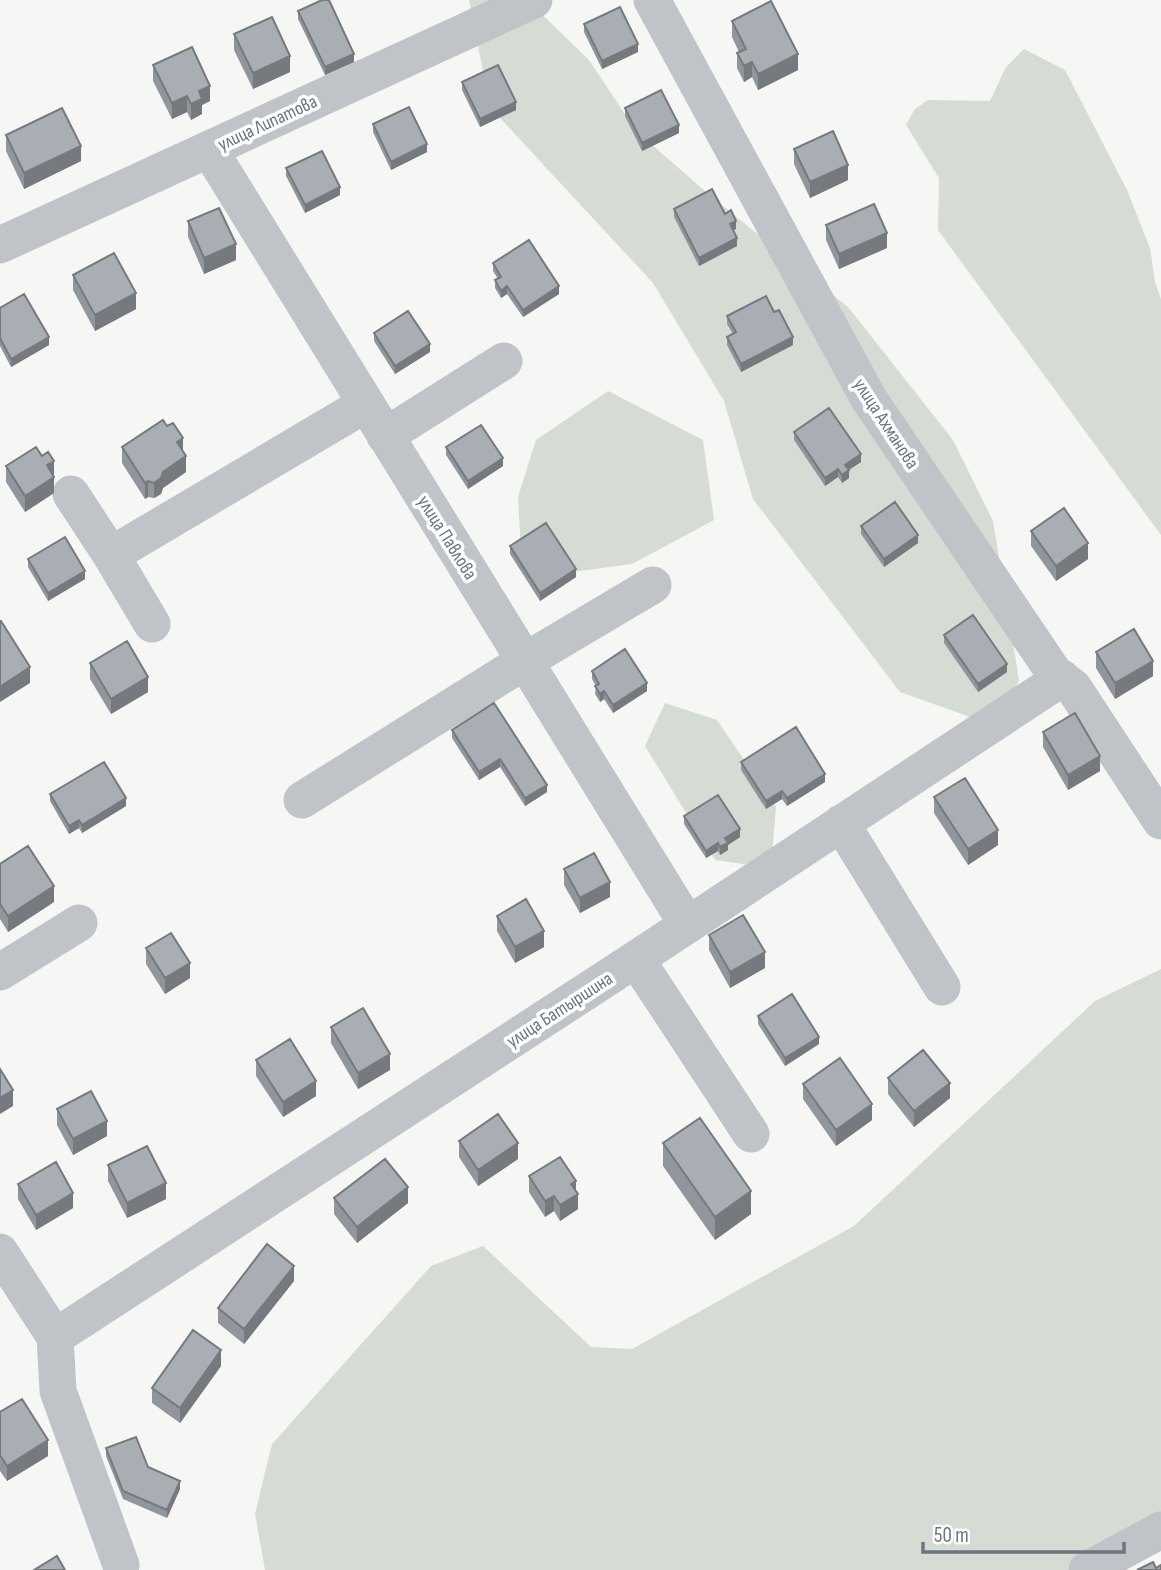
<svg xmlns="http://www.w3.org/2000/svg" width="1161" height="1570" font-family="'Sofia Sans Condensed',sans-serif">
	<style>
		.green { fill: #d6dbd3 }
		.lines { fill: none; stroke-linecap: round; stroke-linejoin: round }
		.minor { stroke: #c0c3c7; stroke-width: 37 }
		.wall { fill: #90969b }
		.shaded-wall { fill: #767a7e }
		.building { fill: #a8aeb4; stroke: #767a7e; stroke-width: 2 }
		.labels { text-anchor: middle; stroke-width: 7; stroke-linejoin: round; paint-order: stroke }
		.street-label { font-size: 19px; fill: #687582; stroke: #fff }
	</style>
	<rect width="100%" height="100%" fill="#f6f6f4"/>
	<path class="green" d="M469 0H527L589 60 636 131 713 198 848 307 953 440 993 521 1019 680 1001 728 900 692 753 499 724 401 653 283 490 107Z
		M1024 49 1065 70 1127 190 1150 248 1155 282 1161 299V535L938 230 939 178 906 125 915 109 928 100 990 101 1006 67Z
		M608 391 703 440 714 520 632 564 572 572 522 568 518 497 536 440Z
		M665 703 717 720 776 807 771 868 715 860 645 746Z
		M1161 969V1543L1073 1570H265L255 1514 272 1444 431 1266 483 1246 591 1347 632 1349 854 1226 1095 1001Z"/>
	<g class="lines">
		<path class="minor" d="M652 0 869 399 1055 674 1073 687 1161 821
			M209 149 687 924
			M0 245 534 0
			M385 436 504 361
			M71 494 111 555 366 404
			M111 555 152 624
			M302 800 525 661 653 585
			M841 823 942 987
			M636 959 751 1134
			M0 972 79 923
			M0 1252 55 1337 58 1391 121 1565
			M55 1337 636 959 1062 678
			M1087 1570 1161 1530"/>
	</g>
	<path class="wall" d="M298 11 354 62 325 75 298 19Z
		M732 21 798 70 758 90 752 77 744 82 737 68V53L739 52 732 37Z
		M584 24 638 52 602 69 584 32Z
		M234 34 290 72 253 89 234 50Z
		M153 65 210 101 202 105V114L191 120 187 112 172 119 153 81Z
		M462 82 516 110 480 127 462 90Z
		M625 108 679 133 642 151 625 116Z
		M373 124 427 152 391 170 373 132Z
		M6 135 81 161 24 189 6 151Z
		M794 149 848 180 810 198 794 164Z
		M286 168 340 195 305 213 286 176Z
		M674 209 725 214 736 229 733 230 737 246 699 266 674 217Z
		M188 221 236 260 204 274 188 237Z
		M826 225 887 248 839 269 826 240Z
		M493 263 559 294 523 317 507 294 501 298 495 288V280L498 279 493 271Z
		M73 275 136 309 95 331 73 290Z
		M0 308 49 345 11 367 0 346Z
		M774 312 793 345 741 372 727 345V337L733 334 727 324V316Z
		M374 333 430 352 395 374 374 341Z
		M794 432 861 462 849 470V478L842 483 838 477 825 486 794 440Z
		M122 447 183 451 186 472 163 488 161 494 154 498 148 497 145 499 122 463Z
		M446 447 503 466 468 489 446 455Z
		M6 466 54 476V493L25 512 6 482Z
		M861 526 918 543 884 567 861 534Z
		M1031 531 1088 559 1056 581 1031 546Z
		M510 546 576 577 540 601 510 554Z
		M28 559 85 579 48 601 28 567Z
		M944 635 1007 672 978 692 944 643Z
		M1096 652 1153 676 1115 699 1096 668Z
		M90 663 148 692 111 714 90 679Z
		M592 671 647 691 613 713 604 699 600 702 595 694 596 686 592 679Z
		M494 703 547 792 525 806 500 767 479 780 452 738V730Z
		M1043 732 1100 771 1068 790 1043 747Z
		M741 762 825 782 787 806 782 799 766 809 741 770Z
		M50 794 126 806 82 833 79 828 69 834 50 801Z
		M934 797 998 845 968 865 934 813Z
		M684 816 740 837 728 845V850L720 855 718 851 706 858 684 824Z
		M0 864 54 902 8 932 0 919Z
		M564 869 610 897 580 913 564 885Z
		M497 916 544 947 515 963 497 931Z
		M709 935 765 968 730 988 709 950Z
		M146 948 190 978 165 994 146 964Z
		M758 1016 819 1044 785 1066 758 1024Z
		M331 1027 390 1070 358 1089 331 1043Z
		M256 1060 316 1096 283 1117 256 1076Z
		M888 1078 950 1098 914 1127 888 1094Z
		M803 1084 872 1120 836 1146 803 1099Z
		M57 1109 107 1136 73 1155 57 1125Z
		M459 1141 518 1159 478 1186 459 1157Z
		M663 1143 751 1214 715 1240 663 1166Z
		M108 1165 166 1199 127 1218 108 1181Z
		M529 1176 576 1191 578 1209 560 1221 554 1211 545 1217 529 1192Z
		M18 1184 73 1208 36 1230 18 1199Z
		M334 1198 408 1203 357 1243 334 1214Z
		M294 1281 244 1344 218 1323V1308Z
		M221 1366 180 1423 152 1403V1388Z
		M0 1412 48 1456 7 1481 0 1471Z
		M106 1448 148 1467 180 1489 167 1518 123 1499 106 1456Z"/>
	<path class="shaded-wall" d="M638 44V52L602 69V61Z
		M354 54V62L325 75V67Z
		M798 54V70L758 90V74Z
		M290 56V72L253 89V73Z
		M752 62V77L744 82V66Z
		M210 86V101L202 105V114L191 120V104L199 91Z
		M187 96V112L172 119V103Z
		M516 102V110L480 127V119Z
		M679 125V133L642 151V143Z
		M427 144V152L391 170V162Z
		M81 146V161L24 189V173Z
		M848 165V180L810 198V182Z
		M340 187V195L305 213V205Z
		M736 221V229L730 232V224Z
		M887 233V248L839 269V254Z
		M737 238V246L699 266V258Z
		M236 244V260L204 274V258Z
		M507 286V294L501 298V291Z
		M559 286V294L523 317V310Z
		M136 293V309L95 331V315Z
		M49 337V345L11 367V359Z
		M793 337V345L741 372V364Z
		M430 344V352L395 374V366Z
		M183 438V454L177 442Z
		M861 454V462L845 472V465Z
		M186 456V472L163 488 161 494 154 498V483L163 472Z
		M503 458V466L468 489V481Z
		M54 461V477L47 465Z
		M838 469V477L825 486V478Z
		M849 470V478L842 483V475Z
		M54 477V493L25 512V496Z
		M148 481V497L145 499V483Z
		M918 535V543L884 567V559Z
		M1088 543V559L1056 581V566Z
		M576 569V577L540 601V593Z
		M85 571V579L48 601V593Z
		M1153 661V676L1115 699V683Z
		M1007 664V672L978 692V684Z
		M30 667V683L0 702V687Z
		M148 677V692L111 714V699Z
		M647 683V691L613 713V705Z
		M604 691V699L600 702V694Z
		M1100 756V771L1068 790V775Z
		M500 759V767L479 780V772Z
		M825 774V782L787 806V798Z
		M547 785V792L525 806V798Z
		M782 791V799L766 809V801Z
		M126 798V806L82 833V825Z
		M79 820V828L69 834V826Z
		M740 829V837L728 845V850L720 855V847L725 838Z
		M998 830V845L968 865V849Z
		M718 843V851L706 858V851Z
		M610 882V897L580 913V898Z
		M54 886V902L8 932V916Z
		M544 931V947L515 963V947Z
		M765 952V968L730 988V972Z
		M190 963V978L165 994V978Z
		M819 1037V1044L785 1066V1058Z
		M390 1054V1070L358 1089V1073Z
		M316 1081V1096L283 1117V1102Z
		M950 1083V1098L914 1127V1111Z
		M13 1090V1106L0 1114V1098Z
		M872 1104V1120L836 1146V1130Z
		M107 1121V1136L73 1155V1139Z
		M518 1143V1159L478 1186V1170Z
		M576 1181V1195L578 1194V1209L560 1221V1205L571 1184Z
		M166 1183V1199L127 1218V1203Z
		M408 1187V1203L357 1243V1227Z
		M751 1191V1214L715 1240V1217Z
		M73 1193V1208L36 1230V1215Z
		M554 1196V1211L545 1217V1201Z
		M294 1266V1281L244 1344V1329Z
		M221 1350V1366L180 1423V1408Z
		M48 1440V1456L7 1481V1466Z
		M180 1481V1489L167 1518V1510Z"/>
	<path class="building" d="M322 0H329L354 54 325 67 298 11Z
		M771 1 798 54 758 74 752 62 744 66 737 53 746 49 732 21Z
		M620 7 638 44 602 61 584 24Z
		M272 17 290 56 253 73 234 34Z
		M192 47 210 86 199 91 202 99 191 104 187 96 172 103 153 65Z
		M498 65 516 102 480 119 462 82Z
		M661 90 679 125 642 143 625 108Z
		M409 107 427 144 391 162 373 124Z
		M62 108 81 146 24 173 6 135Z
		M833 131 848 165 810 182 794 149Z
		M322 151 340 187 305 205 286 168Z
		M712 189 725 214 731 210 736 221 730 224 737 238 699 258 674 209Z
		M874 204 887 233 839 254 826 225Z
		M219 208 236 244 204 258 188 221Z
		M529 240 559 286 523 310 507 286 501 291 495 280 501 277 493 263Z
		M114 253 136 293 95 315 73 275Z
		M24 294 49 337 11 359 0 338V308Z
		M766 296 774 312 779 310 793 337 741 364 727 337 736 332 727 316Z
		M408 311 430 344 395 366 374 333Z
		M829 408 861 454 845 465 849 470 842 475 838 469 825 478 794 432Z
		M163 420 167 426 173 423 183 438 177 442 186 456 163 472 161 478 154 483 148 481 145 483 122 447Z
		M481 425 503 458 468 481 446 447Z
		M36 447 42 456 48 452 54 461 47 465 54 477 25 496 6 466Z
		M895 502 918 535 884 559 861 526Z
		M1064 508 1088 543 1056 566 1031 531Z
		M546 523 576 569 540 593 510 546Z
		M65 537 85 571 48 593 28 559Z
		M973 615 1007 664 978 684 944 635Z
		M1 621 30 667 0 687V622Z
		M1134 629 1153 661 1115 683 1096 652Z
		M127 641 148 677 111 699 90 663Z
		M625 649 647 683 613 705 604 691 600 694 595 686 599 684 592 671Z
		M494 703 547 785 525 798 500 759 479 772 452 730Z
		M1075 713 1100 756 1068 775 1043 732Z
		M796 727 825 774 787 798 782 791 766 801 741 762Z
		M104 762 126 798 82 825 79 820 69 826 50 794Z
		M965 778 998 830 968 849 934 797Z
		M718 795 740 829 725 838 728 843 720 847 718 843 706 851 684 816Z
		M28 846 54 886 8 916 0 904V864Z
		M594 853 610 882 580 898 564 869Z
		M526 899 544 931 515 947 497 916Z
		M743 915 765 952 730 972 709 935Z
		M171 933 190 963 165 978 146 948Z
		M792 994 819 1037 785 1058 758 1016Z
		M363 1008 390 1054 358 1073 331 1027Z
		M290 1039 316 1081 283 1102 256 1060Z
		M923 1050 950 1083 914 1111 888 1078Z
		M840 1058 872 1104 836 1130 803 1084Z
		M0 1069 13 1090 0 1098Z
		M91 1091 107 1121 73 1139 57 1109Z
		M498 1114 518 1143 478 1170 459 1141Z
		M700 1118 751 1191 715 1217 663 1143Z
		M147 1146 166 1183 127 1203 108 1165Z
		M560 1157 576 1181 571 1184 578 1194 560 1205 554 1196 545 1201 529 1176Z
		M385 1159 408 1187 357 1227 334 1198Z
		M56 1162 73 1193 36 1215 18 1184Z
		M267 1244 294 1266 244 1329 218 1308Z
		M193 1330 221 1350 180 1408 152 1388Z
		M22 1399 48 1440 7 1466 0 1455V1412Z
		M136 1437 148 1467 180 1481 167 1510 123 1491 106 1448Z
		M57 1556 65 1570H34Z
		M1153 1562 1156 1568 1161 1565V1570H1137Z"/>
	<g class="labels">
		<g class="street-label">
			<text transform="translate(267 122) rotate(-25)" y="7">улица Липатова</text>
			<text transform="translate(887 423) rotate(57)" y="7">улица Ахманова</text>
			<text transform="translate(448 537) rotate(58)" y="7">улица Павлова</text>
			<text transform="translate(559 1009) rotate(-33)" y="7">улица Батыршина</text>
		</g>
	</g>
	<path d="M923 1542v10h201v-10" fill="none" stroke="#687582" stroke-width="3.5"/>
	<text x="934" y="1542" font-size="21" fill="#687582" stroke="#ffffff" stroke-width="5" paint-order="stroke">50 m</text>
</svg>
